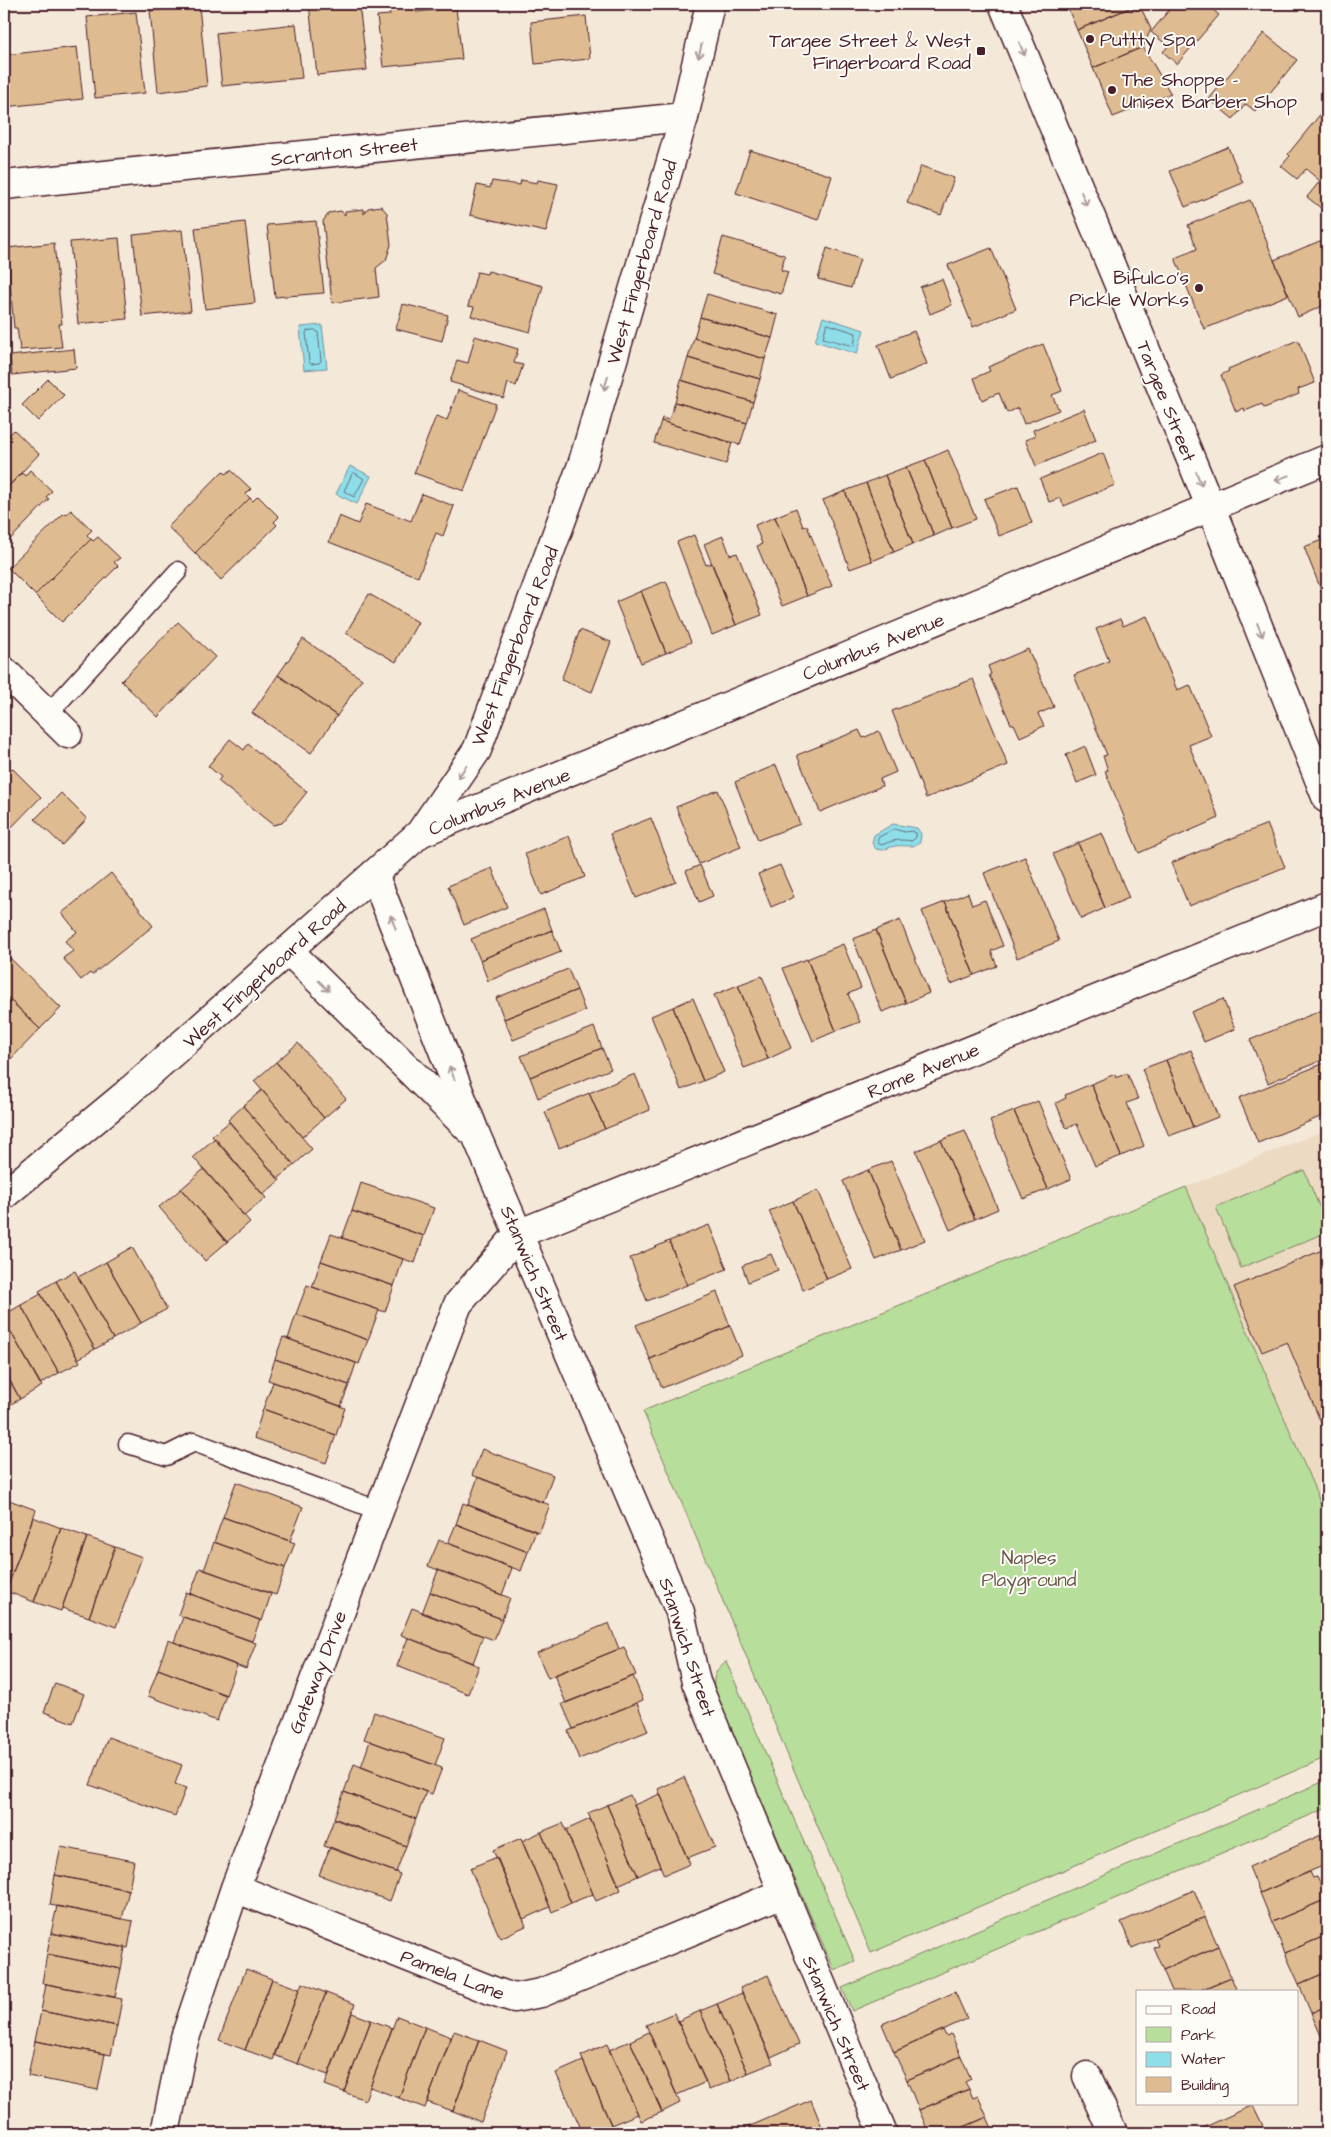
<svg xmlns="http://www.w3.org/2000/svg" width="1331" height="2137" font-family="'Architects Daughter',sans-serif">
	<style>
		.built { fill: #eddac2 }
		.green { fill: #b7de9a; stroke: #807e62 }
		.water { fill: #8edeea; stroke: #73929e }
		.lines { fill: none; stroke-linecap: round; stroke-linejoin: round }
		.shore { stroke: #656b77; stroke-width: 1 }
		.building { fill: #debb90; stroke: #4a1f2b }
		.service-casing { stroke: #4a1f2b; stroke-width: 21 }
		.minor-casing { stroke: #4a1f2b; stroke-width: 31 }
		.tertiary-casing { stroke: #4a1f2b; stroke-width: 31 }
		.secondary-casing { stroke: #4a1f2b; stroke-width: 31 }
		.service { stroke: #fdfcf7; stroke-width: 18 }
		.minor { stroke: #fdfcf7; stroke-width: 28 }
		.tertiary { stroke: #fdfcf7; stroke-width: 28 }
		.secondary { stroke: #fdfcf7; stroke-width: 28 }
		.oneway { stroke: #ac999b }
		.poi-dot { fill: #4a1f2b; stroke: #fdfcf7; stroke-width: 2 }
		.labels { text-anchor: middle; stroke-width: 4; stroke-linejoin: round; paint-order: stroke }
		.poi-label { font-size: 19px; fill: #4a1f2b; stroke: #fdfcf7; text-anchor: start }
		.street-label { font-size: 19px; fill: #4a1f2b; stroke: #fdfcf7 }
		.park-label { font-size: 19px; fill: #6b584c; stroke: #fdfcf7 }
	</style>
	<rect width="100%" height="100%" fill="#f4e8d8"/>
	<filter id="ink" filterUnits="userSpaceOnUse"><feTurbulence type="fractalNoise" baseFrequency=".02" numOctaves="2"/><feDisplacementMap in="SourceGraphic" scale="10" xChannelSelector="R" yChannelSelector="G"/><feConvolveMatrix kernelMatrix="1 2 1 2 8 2 1 2 1" color-interpolation-filters="sRGB"/></filter>
	<g filter="url(#ink)">
		<path class="built" d="M1327 1129V1518L1186 1187Z"/>
		<path class="green" d="M1304 1170 1327 1225V1232L1241 1268 1216 1207Z
			M1186 1187 1327 1518V1757L871 1953 643 1411Z
			M726 1661 855 1961 834 1970 717 1698C711 1681 713 1672 726 1661Z
			M1327 1780V1808L852 2011 842 1988Z"/>
		<path class="water" d="M823 317 864 330 857 354 815 341Z
			M322 325 327 368 304 370 300 327Z
			M350 466 371 476 357 504 336 494Z
			M893 824 917 828 921 834 920 842 913 846C897 846 898 844 883 850L876 849 872 843 874 835Z"/>
		<g class="lines">
			<path class="shore" d="M828 324 856 333 854 346 823 338 826 326Z
				M315 330 318 332 321 361 319 363 311 364 309 362 306 333 307 331Z
				M355 473 364 479 354 497 344 491 352 474Z
				M894 829 905 832 912 831 916 833V837L912 841C900 839 892 840 882 845L878 843V838Z"/>
		</g>
		<path class="building" d="M309 4H359L367 70 317 75Z
			M388 4H415L416 12 456 8 462 59 383 67 377 16 390 15Z
			M530 4H589L531 10Z
			M1066 4H1139L1077 30Z
			M1139 4 1151 29 1143 47 1093 68 1077 30Z
			M1174 4H1208L1207 5 1219 15 1177 64 1163 52 1168 46 1151 32Z
			M199 6 207 86 158 92 150 11Z
			M136 12 145 93 95 98 87 17Z
			M586 16 590 59 535 64 531 22Z
			M296 24 302 78 222 86 216 33Z
			M1264 33 1297 60 1255 111 1246 104 1233 119 1209 99Z
			M77 47 83 99 4 107V55Z
			M1143 47 1171 94 1113 117 1093 68Z
			M1327 106V213L1307 197 1320 181 1306 169 1297 179 1281 166 1290 156 1288 154Z
			M1228 147 1243 183 1185 207 1170 171Z
			M750 150 832 176 818 220 736 193Z
			M921 166 954 178 941 215 907 203Z
			M521 180 537 183 538 180 558 184 546 232 470 215 477 185 490 188 492 181 520 185Z
			M1250 200 1288 295 1204 329 1175 258 1197 249 1188 225Z
			M381 206 387 213 391 245 386 260 376 268 379 297 332 303 323 221 329 213 341 211 345 215V211L364 209V214L368 208Z
			M316 221 324 293 275 297 267 225Z
			M245 222 255 303 205 309 195 228Z
			M182 230 191 311 142 316 133 235Z
			M723 237 785 255 781 270 788 272 781 294 712 274Z
			M119 238 127 319 78 324 70 242Z
			M1327 238V304L1298 317 1274 260Z
			M54 243 62 324H59L62 347 20 350 17 328H14L7 248Z
			M827 248 860 259 851 288 818 279Z
			M991 248 1016 309 973 327 948 265Z
			M488 271 543 286 530 332 471 316 474 307 468 306 477 272 487 274Z
			M942 279 952 305 930 314 920 287Z
			M707 294 778 315 772 338 700 317Z
			M403 304 448 315 442 341 396 329Z
			M700 317 772 338 765 359 694 338Z
			M914 331 927 364 891 379 878 345Z
			M475 336 518 349 514 363 523 365 516 386 508 383 504 398 450 382 457 360 468 363Z
			M694 338 765 359 760 379 688 358Z
			M1298 340 1315 383 1298 389 1299 394 1264 408 1262 404 1245 411 1244 408 1236 412 1221 375 1229 371 1228 369Z
			M1043 344 1062 391 1052 395 1059 410 1024 424 1018 408 1007 413 999 393 982 400 974 378 990 371 988 367Z
			M74 349 76 368 12 375 10 356Z
			M688 358 760 379 753 402 681 380Z
			M48 379 64 395 38 421 22 405Z
			M681 380 753 402 747 423 675 402Z
			M458 390 496 404 464 491 414 473 436 416 447 420Z
			M675 402 747 423 740 445 661 421 662 418 669 420Z
			M1084 409 1096 440 1036 466 1025 440 1035 436 1033 430Z
			M661 421 732 443 726 464 654 443Z
			M14 430 39 454 4 491V440Z
			M948 450 976 519 952 528 925 460Z
			M1103 453 1115 485 1064 506 1060 498 1049 502 1040 479Z
			M925 460 952 528 934 536 906 467Z
			M906 467 934 536 913 544 885 475Z
			M30 470 52 491 46 497 49 499 4 546V491L22 473 25 476Z
			M231 470 251 489 246 494 250 498 195 553 168 527 223 471 226 474Z
			M885 475 913 544 894 552 866 483Z
			M866 483 894 552 872 561 845 491Z
			M1018 486 1032 523 999 536 984 499Z
			M845 491 872 561 850 569 823 500Z
			M422 494 454 506 443 536 436 533 418 577 329 542 339 516 358 524 366 504 411 521Z
			M258 496 279 517 274 522 277 525 221 580 195 553 250 498 253 501Z
			M796 508 803 527 807 526 832 586 807 596 775 517Z
			M71 510 92 530 87 535 91 539 35 595 8 568 64 513 66 514Z
			M775 517 807 596 782 606 757 546 762 544 755 525Z
			M694 535 706 565 712 563 736 625 712 635 677 542Z
			M723 536 730 555 737 553 762 615 736 625 704 544Z
			M98 537 120 558 114 562 118 566 62 622 35 595 91 539 93 541Z
			M1327 538V605L1304 547Z
			M666 581 691 642 666 653 641 591Z
			M641 591 666 653 641 663 616 602Z
			M369 594 418 622 396 662 346 633Z
			M1147 616 1177 690 1190 685 1211 736 1189 745 1219 818 1139 853 1105 771 1108 770 1103 756 1107 755 1074 675 1109 661 1096 629 1120 619 1123 626Z
			M178 622 215 657 158 717 121 681Z
			M580 630 611 642 592 692 561 680Z
			M303 639 362 679 337 716 278 675Z
			M1028 649 1054 707 1038 714 1044 726 1020 737 1014 724H1011L989 675 991 674 988 666Z
			M278 675 337 716 311 753 252 713Z
			M973 679 1008 765 926 798 892 711Z
			M859 730 863 738 879 731 896 772 880 779 882 786 820 812 797 755Z
			M230 739 244 750 248 744 307 792 282 823 273 825 218 781 221 777 208 766Z
			M1085 746 1096 775 1077 783 1066 755Z
			M776 765 800 824 758 840 735 782Z
			M12 768 41 797 4 835V776Z
			M718 790 741 847 699 864 676 807Z
			M61 793 87 819 62 845 35 819Z
			M651 818 676 882 636 898 610 834Z
			M1267 824 1285 867 1189 906 1171 863Z
			M1102 833 1129 898 1105 908 1078 843Z
			M569 836 585 877 541 895 525 854Z
			M1078 843 1105 908 1081 919 1053 854Z
			M1025 857 1059 941 1017 958 984 873Z
			M700 865 713 896 699 902 686 871Z
			M780 865 794 897 771 907 758 874Z
			M492 868 507 907 464 925 448 886Z
			M111 873 153 926 92 975 90 973 81 980 63 958 73 951 65 941 77 932 62 913Z
			M968 893 972 905 985 900 1003 946 991 951 997 966 974 975 945 902Z
			M945 902 974 975 951 984 922 911Z
			M544 909 552 930 480 960 471 939Z
			M900 920 929 993 906 1003 876 930Z
			M552 930 561 952 488 981 480 960Z
			M876 930 906 1003 882 1012 853 939Z
			M843 944 861 988 848 994 860 1022 836 1031 807 959Z
			M8 956 61 1008 40 1029 4 994V961Z
			M807 959 836 1031 813 1041 783 968Z
			M568 969 577 990 504 1019 496 998Z
			M762 976 791 1048 768 1059 738 985Z
			M738 985 768 1059 744 1068 714 995Z
			M577 990 585 1011 513 1040 504 1019Z
			M4 994 40 1029 4 1066Z
			M693 998 724 1072 703 1081 673 1007Z
			M1223 999 1235 1029 1204 1042 1191 1012Z
			M673 1007 703 1081 681 1090 651 1016Z
			M1327 1008V1058L1268 1083 1250 1040Z
			M594 1027 602 1048 530 1077 521 1056Z
			M298 1043 346 1099 324 1118 276 1062Z
			M602 1048 611 1069 538 1098 530 1077Z
			M1191 1050 1218 1117 1193 1127 1166 1060Z
			M1166 1060 1193 1127 1169 1136 1142 1069Z
			M276 1062 324 1118 302 1137 254 1081Z
			M1327 1062V1114L1258 1143 1239 1098Z
			M1127 1073 1138 1099 1127 1103 1144 1146 1121 1156 1091 1084 1115 1074 1116 1078Z
			M635 1074 650 1110 605 1129 589 1093Z
			M1091 1084 1121 1156 1095 1166 1077 1124 1066 1128 1056 1103 1066 1098 1065 1095Z
			M262 1090 312 1149 294 1165 243 1106Z
			M589 1093 605 1129 559 1148 545 1112Z
			M1038 1101 1071 1179 1048 1189 1014 1111Z
			M243 1106 294 1165 278 1179 228 1120Z
			M1014 1111 1048 1189 1023 1199 990 1121Z
			M229 1122 280 1180 263 1195 212 1136Z
			M965 1131 998 1209 975 1219 941 1140Z
			M215 1138 266 1198 244 1216 193 1157Z
			M941 1140 975 1219 950 1230 916 1151Z
			M891 1161 925 1240 901 1250 868 1170Z
			M204 1169 250 1222 227 1242 181 1189Z
			M868 1170 901 1250 876 1260 843 1181Z
			M361 1183 434 1208 424 1236 352 1211Z
			M181 1189 227 1242 205 1261 159 1207Z
			M818 1190 852 1269 827 1279 793 1201Z
			M793 1201 827 1279 803 1290 769 1211Z
			M352 1211 424 1236 415 1263 342 1238Z
			M709 1225 727 1269 687 1285 669 1241Z
			M331 1234 403 1259 394 1286 321 1261Z
			M669 1241 687 1285 647 1301 630 1258Z
			M132 1247 167 1309 141 1323 106 1262Z
			M1327 1248V1437L1287 1342 1262 1352 1234 1287Z
			M771 1254 778 1270 748 1282 742 1266Z
			M321 1261 394 1286 385 1312 312 1287Z
			M106 1262 141 1323 113 1339 78 1277Z
			M75 1271 113 1339 95 1349 56 1281Z
			M56 1281 95 1349 78 1359 39 1291Z
			M307 1285 379 1310 368 1340 296 1314Z
			M717 1292 730 1326 650 1359 636 1325Z
			M41 1294 80 1362 59 1373 21 1305Z
			M21 1305 59 1373 40 1384 4 1320V1315Z
			M296 1314 368 1340 359 1364 288 1339Z
			M4 1320 42 1386 20 1399 4 1370Z
			M730 1326 742 1355 662 1388 650 1359Z
			M283 1337 356 1363 349 1385 275 1359Z
			M275 1359 349 1385 341 1406 268 1380Z
			M4 1370 20 1399 4 1408Z
			M273 1382 345 1408 336 1435 263 1409Z
			M263 1409 336 1435 326 1463 254 1438Z
			M482 1449 553 1475 543 1503 472 1475Z
			M478 1477 550 1505 539 1533 468 1505Z
			M236 1482 303 1507 290 1541 223 1517Z
			M4 1498 9 1500 4 1515Z
			M9 1500 36 1510 9 1583 4 1581V1515Z
			M463 1503 536 1531 528 1552 456 1524Z
			M33 1517 61 1528 34 1602 6 1591Z
			M223 1517 295 1543 285 1568 214 1542Z
			M456 1524 528 1552 521 1571 448 1543Z
			M61 1528 87 1537 61 1611 34 1602Z
			M87 1537 115 1547 89 1617 62 1608Z
			M439 1540 512 1568 502 1595 428 1566Z
			M214 1542 285 1568 276 1595 204 1570Z
			M115 1547 142 1557 116 1627 89 1617Z
			M200 1568 271 1594 262 1621 190 1594Z
			M438 1570 510 1598 502 1619 430 1592Z
			M186 1592 260 1620 252 1641 178 1615Z
			M430 1592 502 1619 494 1640 422 1613Z
			M412 1608 483 1636 473 1663 401 1635Z
			M183 1617 256 1643 246 1669 174 1642Z
			M609 1623 619 1649 548 1678 537 1653Z
			M408 1638 479 1666 468 1694 397 1666Z
			M168 1640 237 1665 226 1695 158 1669Z
			M624 1647 636 1675 566 1703 554 1675Z
			M158 1669 226 1695 217 1721 148 1696Z
			M633 1676 643 1700 573 1729 562 1704Z
			M55 1683 84 1694 73 1723 44 1712Z
			M637 1703 648 1731 579 1759 568 1731Z
			M374 1712 445 1738 435 1765 364 1739Z
			M108 1737 182 1765 175 1784 186 1788 175 1816 90 1785Z
			M370 1741 442 1768 432 1794 361 1767Z
			M354 1764 426 1792 416 1819 344 1792Z
			M684 1777 715 1847 687 1858 658 1789Z
			M344 1792 416 1819 406 1846 334 1818Z
			M660 1794 690 1864 664 1875 634 1805Z
			M630 1795 660 1866 638 1876 607 1805Z
			M607 1805 638 1876 618 1885 588 1813Z
			M334 1819 406 1846 396 1872 324 1846Z
			M590 1819 621 1890 596 1901 566 1830Z
			M563 1823 593 1894 571 1903 541 1832Z
			M541 1832 571 1903 552 1912 522 1841Z
			M1321 1835 1327 1848V1864L1260 1893 1249 1867Z
			M521 1838 550 1907 523 1919 493 1850Z
			M61 1847 134 1861 129 1890 55 1875Z
			M330 1847 400 1874 390 1901 319 1875Z
			M497 1857 526 1926 500 1938 470 1868Z
			M1310 1872 1313 1878 1317 1877 1327 1899 1272 1922 1260 1893Z
			M55 1875 129 1890 122 1919 50 1905Z
			M1194 1890 1205 1917 1132 1948 1121 1922Z
			M1327 1899V1935L1285 1953 1272 1922Z
			M57 1906 133 1921 128 1948 51 1933Z
			M1205 1917 1218 1946 1163 1970 1153 1947 1158 1946 1155 1938Z
			M51 1933 125 1948 121 1969 47 1954Z
			M1327 1935V1972L1299 1984 1285 1953Z
			M1218 1946 1231 1977 1198 1991H1172L1163 1970Z
			M47 1954 121 1969 115 1997 42 1983Z
			M246 1969 272 1979 245 2050 219 2040Z
			M1327 1972V2006L1311 2013 1299 1984Z
			M768 1975 799 2044 771 2057 740 1988Z
			M1231 1977 1237 1991H1198Z
			M272 1979 299 1989 273 2060 245 2050Z
			M302 1983 326 1993 298 2064 274 2055Z
			M46 1984 122 1999 117 2026 41 2011Z
			M955 1992 967 2019 894 2052 882 2024Z
			M326 1993 355 2004 328 2075 298 2064Z
			M742 1993 773 2063 748 2073 717 2004Z
			M717 2004 748 2073 731 2081 700 2011Z
			M1327 2006V2038L1323 2040 1311 2013Z
			M41 2011 117 2026 111 2055 35 2041Z
			M700 2011 731 2081 709 2090 678 2021Z
			M352 2013 371 2020 344 2092 325 2085Z
			M674 2013 706 2082 677 2095 646 2025Z
			M397 2016 425 2027 399 2098 370 2087Z
			M371 2020 392 2028 365 2100 344 2092Z
			M425 2027 451 2037 425 2108 399 2098Z
			M943 2030 946 2036 951 2034 961 2056 907 2080 894 2052Z
			M454 2031 479 2040 453 2111 427 2102Z
			M649 2032 680 2103 662 2112 630 2041Z
			M479 2040 507 2051 481 2122 453 2111Z
			M35 2041 105 2054 98 2090 28 2076Z
			M630 2041 662 2112 641 2121 609 2050Z
			M607 2044 638 2114 611 2125 581 2056Z
			M961 2056 971 2079 965 2082 969 2089 919 2110 907 2080Z
			M583 2061 614 2131 608 2133H583L556 2073Z
			M969 2089 973 2098 978 2096 987 2117 950 2133H929L919 2110Z
			M811 2100 822 2127 808 2133H743L741 2130Z
			M1253 2105 1264 2128 1253 2133H1192Z
			M987 2117 994 2133H950Z
			M822 2127 825 2133H808Z"/>
		<g class="lines">
			<g class="service-casing">
				<path id="service" d="M48 714 178 571
					M128 1444 166 1456 194 1442 380 1511"/>
			</g>
			<g class="minor-casing">
				<path id="minor" d="M4 185 684 117
					M4 671 68 734
					M374 874 476 1135 680 1612 696 1682 883 2133
					M289 951 469 1129
					M235 1888 493 1991 514 1998 541 1993 783 1893
					M1087 2076 1113 2133
					M165 2133 183 2044 235 1888 458 1304 518 1234 1327 906"/>
			</g>
			<g class="tertiary-casing">
				<path id="tertiary" d="M420 833 1327 459
					M4 1195 125 1095 420 833 477 750 583 462 684 117 710 4"/>
			</g>
			<g class="secondary-casing">
				<path id="secondary" d="M1003 4 1211 508 1327 799"/>
			</g>
			<use href="#service" class="service"/>
			<use href="#minor" class="minor"/>
			<use href="#tertiary" class="tertiary"/>
			<use href="#secondary" class="secondary"/>
		</g>
		<defs><path id="oneway-shaft" d="M-6 0H5M1.5-3L5.5 0L1.5 3" fill="none" stroke-width="1.6" stroke-linecap="round" stroke-linejoin="round" transform="scale(1.25)"/></defs>
		<g class="oneway">
			<use href="#oneway-shaft" transform="translate(1022 49) rotate(68)"/>
			<use href="#oneway-shaft" transform="translate(700 51) rotate(103)"/>
			<use href="#oneway-shaft" transform="translate(1084 199) rotate(68)"/>
			<use href="#oneway-shaft" transform="translate(606 383) rotate(106)"/>
			<use href="#oneway-shaft" transform="translate(1282 478) rotate(158)"/>
			<use href="#oneway-shaft" transform="translate(1199 479) rotate(68)"/>
			<use href="#oneway-shaft" transform="translate(1260 630) rotate(68)"/>
			<use href="#oneway-shaft" transform="translate(462 772) rotate(125)"/>
			<use href="#oneway-shaft" transform="translate(393 922) rotate(-111)"/>
			<use href="#oneway-shaft" transform="translate(324 986) rotate(45)"/>
			<use href="#oneway-shaft" transform="translate(452 1073) rotate(-111)"/>
		</g>
	</g>
	<g class="poi-dot">
		<circle cx="1090" cy="39" r="5"/>
		<rect x="976" y="46" width="10" height="10" rx="2.5"/>
		<circle cx="1112" cy="90" r="5"/>
		<circle cx="1199" cy="288" r="5"/>
	</g>
	<g class="labels">
		<g class="poi-label">
			<text x="1100" y="46">Puttty Spa</text>
			<text x="971" y="47" text-anchor="end">Targee Street &amp; West<tspan x="971" dy="22">Fingerboard Road</tspan></text>
			<text x="1122" y="86">The Shoppe -<tspan x="1122" dy="22">Unisex Barber Shop</tspan></text>
			<text x="1189" y="284" text-anchor="end">Bifulco's<tspan x="1189" dy="22">Pickle Works</tspan></text>
		</g>
		<g class="street-label">
			<text transform="translate(344 151) rotate(-6)" y="7">Scranton Street</text>
			<text transform="translate(641 262) rotate(-74)" y="7">West Fingerboard Road</text>
			<text transform="translate(1167 401) rotate(68)" y="7">Targee Street</text>
			<text transform="translate(514 646) rotate(-69)" y="7">West Fingerboard Road</text>
			<text transform="translate(873 646) rotate(-22)" y="7">Columbus Avenue</text>
			<text transform="translate(499 801) rotate(-22)" y="7">Columbus Avenue</text>
			<text transform="translate(264 973) rotate(-42)" y="7">West Fingerboard Road</text>
			<text transform="translate(923 1070) rotate(-22)" y="7">Rome Avenue</text>
			<text transform="translate(535 1273) rotate(67)" y="7">Stanwich Street</text>
			<text transform="translate(688 1647) rotate(72)" y="7">Stanwich Street</text>
			<text transform="translate(317 1672) rotate(-69)" y="7">Gateway Drive</text>
			<text transform="translate(453 1974) rotate(21)" y="7">Pamela Lane</text>
			<text transform="translate(837 2023) rotate(67)" y="7">Stanwich Street</text>
		</g>
		<g class="park-label">
			<text x="1029" y="1564">Naples<tspan x="1029" dy="22">Playground</tspan></text>
		</g>
	</g>
	<rect width="1331" height="2137" fill="none" stroke="#fdfcf7" stroke-width="20"/>
	<rect x="10" y="10" width="1311" height="2117" fill="none" stroke="#4a1f2b" stroke-width="2" filter="url(#ink)"/>
	<rect x="1136" y="1990" width="162" height="115" fill="#fdfcf7" stroke="#b5a4a5"/>
	<rect x="1146" y="2006" width="25" height="8" fill="#fdfcf7" stroke="#b5a4a5"/>
	<text x="1181" y="2014" font-size="15" fill="#4a1f2b">Road</text>
	<rect x="1146" y="2027" width="25" height="15" fill="#b7de9a" stroke="#b5a4a5"/>
	<text x="1181" y="2040" font-size="15" fill="#4a1f2b">Park</text>
	<rect x="1146" y="2052" width="25" height="15" fill="#8edeea" stroke="#b5a4a5"/>
	<text x="1181" y="2064" font-size="15" fill="#4a1f2b">Water</text>
	<rect x="1146" y="2077" width="25" height="15" fill="#debb90" stroke="#b5a4a5"/>
	<text x="1181" y="2090" font-size="15" fill="#4a1f2b">Building</text>
</svg>
